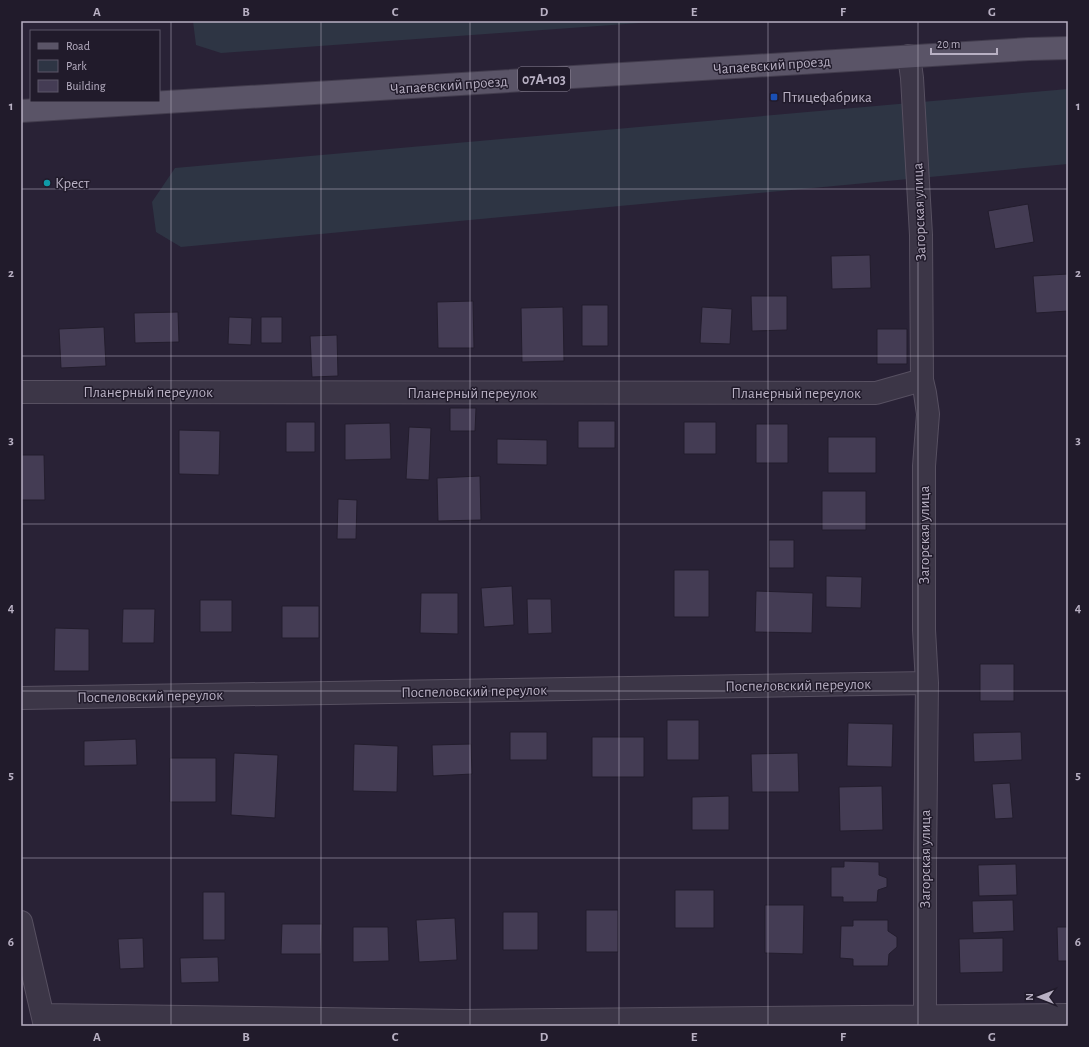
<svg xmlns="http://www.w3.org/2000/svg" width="1089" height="1047" font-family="'Alegreya Sans',sans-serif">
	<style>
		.green { fill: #2e3544 }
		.building { fill: #443c54; stroke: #231d2d }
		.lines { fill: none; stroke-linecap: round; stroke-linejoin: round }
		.minor-casing { stroke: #575061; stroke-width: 24 }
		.major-casing { stroke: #423c4d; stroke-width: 24 }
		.minor { stroke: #3c3647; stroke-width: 22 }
		.major { stroke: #5a5467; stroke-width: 22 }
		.grid { fill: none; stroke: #b8b0c3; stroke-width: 1; stroke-opacity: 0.55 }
		.transit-dot { fill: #1a4fb4; stroke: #211b2b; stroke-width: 1.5 }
		.culture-dot { fill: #0f9aa8; stroke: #211b2b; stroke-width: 1.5 }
		.labels { text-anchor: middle; stroke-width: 3; stroke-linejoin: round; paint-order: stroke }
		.shield { fill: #211b2b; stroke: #8b8395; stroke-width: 1 }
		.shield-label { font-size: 14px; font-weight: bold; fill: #b8b0c3 }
		.street-label { font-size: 15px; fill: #b8b0c3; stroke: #211b2b }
		.poi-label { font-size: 15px; fill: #b8b0c3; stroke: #211b2b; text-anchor: start }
		.neatline { fill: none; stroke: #b8b0c3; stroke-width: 1.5 }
		.grid-label { font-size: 13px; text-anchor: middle; font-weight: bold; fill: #b8b0c3 }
	</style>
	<rect width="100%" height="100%" fill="#292236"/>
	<path class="green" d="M193 21H667L221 53 196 45Z
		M1068 89V164L181 247 156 232 152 202 175 168Z"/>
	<path class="building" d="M1028 204 1034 242 995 249 988 211Z
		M870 255 871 288 832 289 831 256Z
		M1068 274V311L1036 313 1033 276Z
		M751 296H787V330L752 331Z
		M473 301 474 348H438L437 302Z
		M582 305H608V346H582Z
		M563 307 564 361 522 362 521 308Z
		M702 307 732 309 730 344 700 343Z
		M178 312 179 342 135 343 134 313Z
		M229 317 252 318 251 345 228 344Z
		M261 317H282V343H261Z
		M104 327 106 366 61 368 59 329Z
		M877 329H907V364H877Z
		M337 335 338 376 312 377 310 336Z
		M450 408H476L475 431H450Z
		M578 421H615V448H578Z
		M286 422H315V452H286Z
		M684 422H716V454H684Z
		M390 423 391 459 345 460V424Z
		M756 424H788V463H756Z
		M409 427 431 428 429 480 406 479Z
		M179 430 220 431 219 475 179 474Z
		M828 437H876V473H828Z
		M497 439 547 440V465L497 464Z
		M21 455H44L45 500H21Z
		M480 476 481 520 438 521 437 478Z
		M822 491H866V530H822Z
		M338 499 357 500 356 539H337Z
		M769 540H794V568H769Z
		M674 570H709V617H674Z
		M826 576 862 577 861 608 826 607Z
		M512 586 514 625 484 627 481 588Z
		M756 591 813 593 812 633 755 632Z
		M421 593H458V634L420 633Z
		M527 599H551L552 633 528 634Z
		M200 600H232V632H200Z
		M282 606H319V638H282Z
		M123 609H155L154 643H122Z
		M55 628 89 629V671H54Z
		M980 664H1014V701H980Z
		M667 720H699V760H667Z
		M848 723 893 724 892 767 847 766Z
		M510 732H547V760H510Z
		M1021 732 1022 760 974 762 973 733Z
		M592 737H644V777H592Z
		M136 739 137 765 84 766V741Z
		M354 744 398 746 397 792 353 791Z
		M471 744 472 774 433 776 432 745Z
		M234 753 278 755 275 818 231 815Z
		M798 753 799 792H752L751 754Z
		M170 758H216V802H170Z
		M1010 783 1013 818 995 819 992 784Z
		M882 786 883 830 840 831 839 787Z
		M729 796V830H692V797Z
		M844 861 879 862V875L887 878V887L878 890 877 902H843V897H831V867H844Z
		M1016 864 1017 895 979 896 978 865Z
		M675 890H714V928H675Z
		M203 892H225V940H203Z
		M1013 900 1014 931 973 933 972 901Z
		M765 905H804L803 954 765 953Z
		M586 910H618V952H586Z
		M503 912H538V950H503Z
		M455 918 457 960 419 962 416 920Z
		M853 920H888V931L897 937V947L889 954 888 966H853V959L840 958 841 926H853Z
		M282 924H322L321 954H281Z
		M353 927H388L389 961 353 962Z
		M1057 927H1068V961H1058Z
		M143 938 144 968 120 969 118 939Z
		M1003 938V972L960 973 959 939Z
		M218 957 219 982 181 983 180 958Z"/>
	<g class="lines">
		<g class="minor-casing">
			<path id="minor" d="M909 56 912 78 921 235 922 380 925 393 928 414 924 466V630L927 683 925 865V1015
				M21 392 876 393 922 380
				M21 698 927 683
				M21 922 45 1026
				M43 1015 461 1021 1068 1015"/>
		</g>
		<g class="major-casing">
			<path id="major" d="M21 111 1029 49 1068 48"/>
		</g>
		<use href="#minor" class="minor"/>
		<use href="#major" class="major"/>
	</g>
	<path class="grid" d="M171 21V1026M321 21V1026M470 21V1026M619 21V1026M768 21V1026M918 21V1026M21 189H1068M21 356H1068M21 524H1068M21 691H1068M21 858H1068"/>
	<rect class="transit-dot" x="770" y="93" width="8" height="8" rx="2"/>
	<circle class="culture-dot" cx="47" cy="183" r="4"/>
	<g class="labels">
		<rect class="shield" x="518" y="67" width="52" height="24" rx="3"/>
		<g class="shield-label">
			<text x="544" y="84">07А-103</text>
		</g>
		<g class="street-label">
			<text transform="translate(772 65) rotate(-4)" y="5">Чапаевский проезд</text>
			<text transform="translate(449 85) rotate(-4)" y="5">Чапаевский проезд</text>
			<text transform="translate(919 212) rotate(-92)" y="5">Загорская улица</text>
			<text x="148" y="397">Планерный переулок</text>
			<text x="472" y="398">Планерный переулок</text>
			<text x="796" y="398">Планерный переулок</text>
			<text transform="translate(924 535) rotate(-90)" y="5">Загорская улица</text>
			<text transform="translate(798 685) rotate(-1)" y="5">Поспеловский переулок</text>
			<text transform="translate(474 691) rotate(-1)" y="5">Поспеловский переулок</text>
			<text transform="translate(150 696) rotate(-1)" y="5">Поспеловский переулок</text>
			<text transform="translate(925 859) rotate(-90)" y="5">Загорская улица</text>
		</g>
		<g class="poi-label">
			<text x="782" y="102">Птицефабрика</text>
			<text x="55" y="188">Крест</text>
		</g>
	</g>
	<rect width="1089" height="1047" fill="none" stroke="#211b2b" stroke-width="44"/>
	<rect x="30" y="30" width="130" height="72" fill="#211b2b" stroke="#5d5768"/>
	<rect x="38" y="43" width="20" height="6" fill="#5a5467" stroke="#5d5768"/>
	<text x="66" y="50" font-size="12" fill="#b8b0c3">Road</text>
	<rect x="38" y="60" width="20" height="12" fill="#2e3544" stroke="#5d5768"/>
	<text x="66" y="70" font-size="12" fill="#b8b0c3">Park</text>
	<rect x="38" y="80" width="20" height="12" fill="#443c54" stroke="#5d5768"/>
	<text x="66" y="90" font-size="12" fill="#b8b0c3">Building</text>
	<g transform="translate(1039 997) rotate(270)" stroke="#211b2b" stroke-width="3" paint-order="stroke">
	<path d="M0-3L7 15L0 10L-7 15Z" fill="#b8b0c3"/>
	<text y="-6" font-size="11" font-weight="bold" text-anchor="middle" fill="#b8b0c3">N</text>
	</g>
	<path d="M931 48v6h66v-6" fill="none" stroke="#b8b0c3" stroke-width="2"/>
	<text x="937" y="48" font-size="12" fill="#b8b0c3" stroke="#211b2b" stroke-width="3" paint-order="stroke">20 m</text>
	<rect x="22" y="22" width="1045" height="1003" class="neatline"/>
	<g class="grid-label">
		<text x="97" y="16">A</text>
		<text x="246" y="16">B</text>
		<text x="395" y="16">C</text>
		<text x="544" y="16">D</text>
		<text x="694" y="16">E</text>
		<text x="843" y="16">F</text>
		<text x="992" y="16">G</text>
		<text x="11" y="110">1</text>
		<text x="1078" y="110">1</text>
		<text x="11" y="277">2</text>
		<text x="1078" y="277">2</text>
		<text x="11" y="444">3</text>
		<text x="1078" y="444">3</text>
		<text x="11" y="612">4</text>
		<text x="1078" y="612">4</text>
		<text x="11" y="779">5</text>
		<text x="1078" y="779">5</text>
		<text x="11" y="946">6</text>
		<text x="1078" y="946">6</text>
		<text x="97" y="1041">A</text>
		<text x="246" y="1041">B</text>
		<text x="395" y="1041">C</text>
		<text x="544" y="1041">D</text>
		<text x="694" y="1041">E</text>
		<text x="843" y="1041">F</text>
		<text x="992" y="1041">G</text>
	</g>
</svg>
